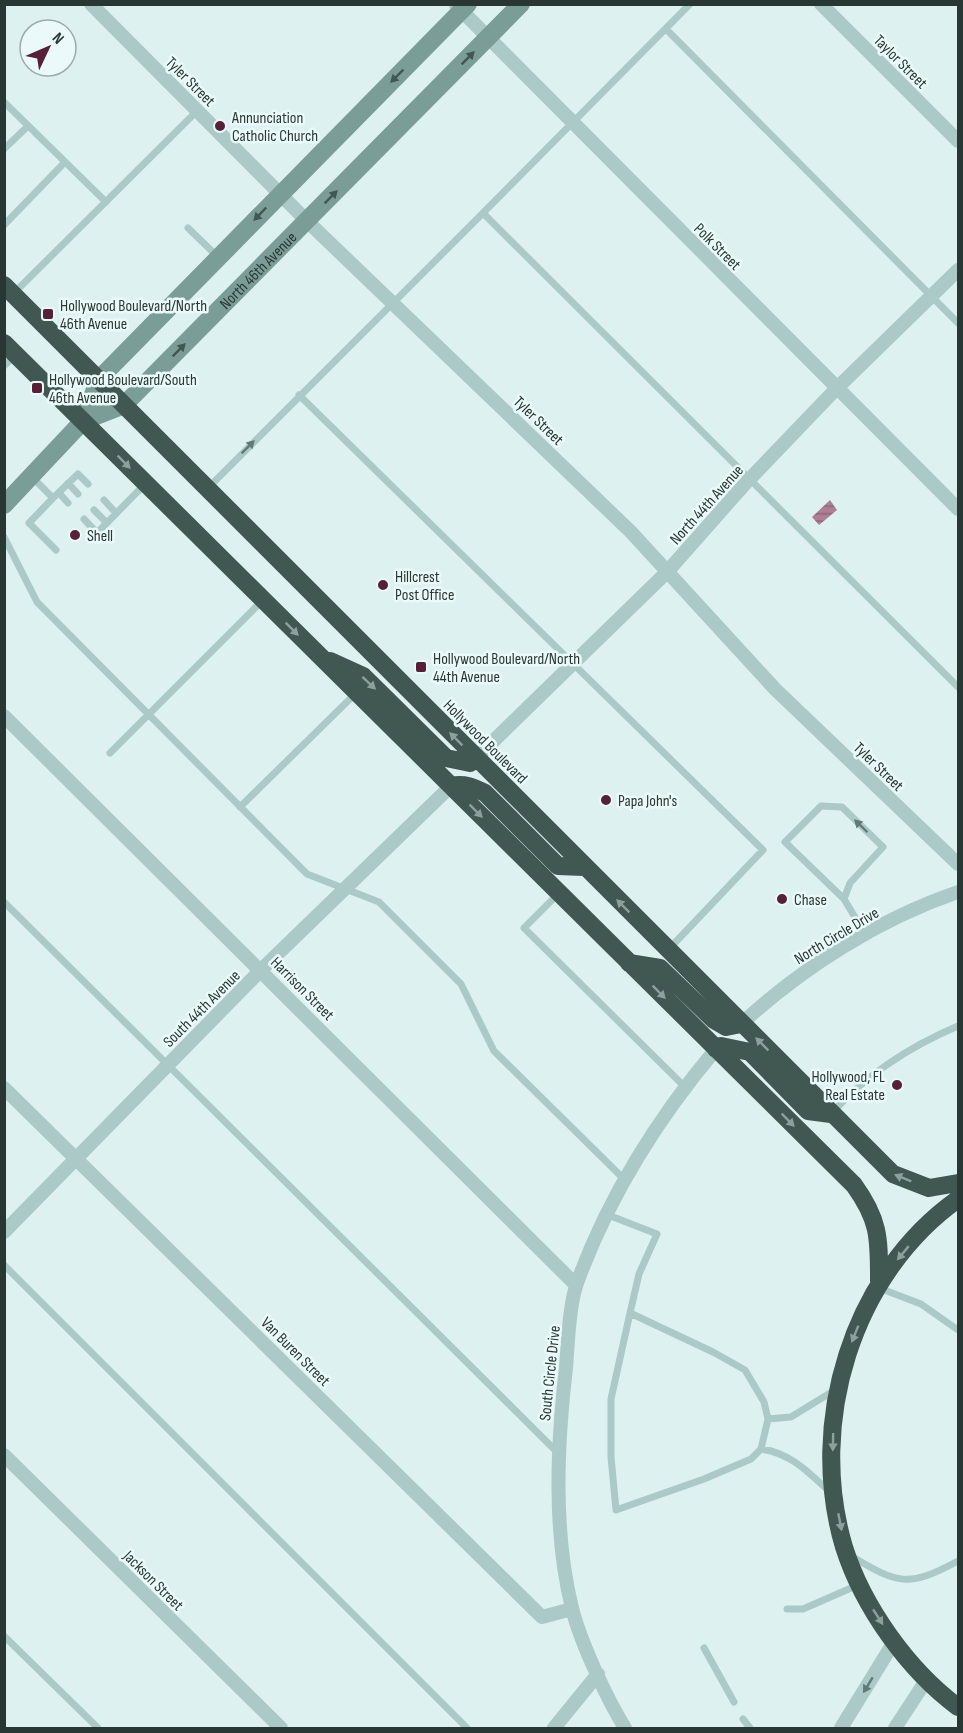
<svg xmlns="http://www.w3.org/2000/svg" width="963" height="1733" font-family="'Sofia Sans Condensed',sans-serif">
	<style>
		.water { fill: url(#water-rules) }
		.lines { fill: none; stroke-linecap: round; stroke-linejoin: round }
		.lane { stroke: #aac9c7; stroke-width: 7 }
		.street { stroke: #aac9c7; stroke-width: 14 }
		.secondary { stroke: #7b9d97; stroke-width: 18 }
		.highway { stroke: #415752; stroke-width: 18 }
		.oneway { fill: #425652 }
		.oneway2 { fill: #637976 }
		.oneway3 { fill: #8da09d }
		.poi-dot { fill: #572039; stroke: #eaf9f9; stroke-width: 2 }
		.labels { text-anchor: middle; stroke-width: 5; stroke-linejoin: round; paint-order: stroke }
		.street-label { font-size: 16px; fill: #293734; stroke: #eaf9f9 }
		.poi-label { font-size: 16px; fill: #293734; stroke: #eaf9f9; text-anchor: start }
	</style>
	<defs>
		<pattern id="water-rules" width="6" height="5" patternUnits="userSpaceOnUse" patternTransform="scale(1.5)"><rect width="6" height="5" fill="#ad7e94"/><path d="M0 2.5h6" fill="none" stroke="#8d687a"/></pattern>
	</defs>
	<rect width="100%" height="100%" fill="#ddf1f1"/>
	<path class="water" d="M830 500 837 510 819 525 812 517Z"/>
	<g class="lines">
		<path class="lane" d="M690 4 483 213 958 687
			M666 29 958 323
			M4 102 106 202
			M4 149 28 126
			M4 225 65 162
			M188 228 218 257
			M13 294 197 111
			M4 366 14 357
			M299 395 763 850 669 949
			M31 476 53 498 29 523 56 550
			M68 483 78 494
			M209 487 483 213
			M59 493 68 503
			M53 498 78 474 88 484
			M104 500 116 513
			M94 510 107 523
			M84 519 97 533 145 484
			M4 537 37 602 307 874 379 902 461 984 494 1051 625 1180
			M110 753 263 600
			M240 807 356 693
			M558 894 524 928 685 1087
			M844 899 785 842 821 806 842 807 883 847 850 883 844 899 865 934
			M4 902 558 1453
			M833 1112C868 1073 911 1046 958 1026
			M608 1215 657 1234 639 1274 630 1313
			M4 1265 467 1728
			M879 1288 921 1304 958 1330
			M630 1313 713 1352 745 1370 764 1402 768 1419 761 1449 751 1459 704 1479 616 1510 611 1457V1399Z
			M768 1419 791 1417 835 1390
			M761 1449C791 1453 809 1473 831 1493
			M851 1556C898 1584 908 1588 958 1561
			M787 1609H803L858 1585
			M4 1636 98 1728
			M704 1648 734 1702
			M743 1719 750 1728"/>
		<path class="street" d="M91 4 307 221 631 532 775 689 958 864
			M821 4 958 141
			M456 5 958 509
			M4 716 576 1285
			M476 758 667 572 743 486 836 389 958 270
			M741 1024C803 967 879 919 958 892
			M4 1088 542 1617 572 1609
			M4 1232 261 970 451 786
			M4 1455 281 1728
			M554 1728 598 1674
			M625 1728C607 1699 580 1641 572 1608 553 1531 557 1446 566 1368 568 1343 569 1306 577 1283 608 1198 658 1118 716 1049
			M841 1728 894 1642
			M895 1728 927 1679"/>
		<g class="secondary">
			<path id="s1" d="M83 421 124 405 521 4"/>
			<path d="M4 505 83 421 99 379 468 4"/>
		</g>
		<path class="highway" d="M4 285 893 1174 929 1188 958 1183
			M4 343 854 1185C880 1221 879 1239 879 1281
			M330 661 363 676 446 758 470 763 476 758
			M451 786C464 783 474 787 485 793L558 866 584 867
			M629 963 660 968 714 1020 726 1027 741 1024
			M716 1049 721 1046 750 1052 808 1111 831 1114
			M958 1199C852 1274 807 1423 844 1547 863 1607 908 1670 958 1707"/>
	</g>
	<defs><path id="oneway-solid" d="M-6-.8H1V-3.2L6.5 0L1 3.2V.8H-6Z" transform="scale(1.5)"/></defs>
	<g class="oneway">
		<use href="#oneway-solid" transform="translate(468 58) rotate(-45)"/>
		<use href="#oneway-solid" transform="translate(397 76) rotate(135)"/>
		<use href="#oneway-solid" transform="translate(331 197) rotate(-45)"/>
		<use href="#oneway-solid" transform="translate(260 214) rotate(134)"/>
		<use href="#oneway-solid" transform="translate(179 350) rotate(-45)"/>
	</g>
	<g class="oneway2">
		<use href="#oneway-solid" transform="translate(248 447) rotate(-45)"/>
		<use href="#oneway-solid" transform="translate(861 826) rotate(-136)"/>
		<use href="#oneway-solid" transform="translate(868 1685) rotate(121)"/>
	</g>
	<g class="oneway3">
		<use href="#oneway-solid" transform="translate(124 462) rotate(45)"/>
		<use href="#oneway-solid" transform="translate(292 629) rotate(45)"/>
		<use href="#oneway-solid" transform="translate(369 683) rotate(43)"/>
		<use href="#oneway-solid" transform="translate(456 739) rotate(-135)"/>
		<use href="#oneway-solid" transform="translate(476 811) rotate(45)"/>
		<use href="#oneway-solid" transform="translate(623 906) rotate(-135)"/>
		<use href="#oneway-solid" transform="translate(659 992) rotate(45)"/>
		<use href="#oneway-solid" transform="translate(762 1044) rotate(-135)"/>
		<use href="#oneway-solid" transform="translate(788 1120) rotate(45)"/>
		<use href="#oneway-solid" transform="translate(903 1178) rotate(-158)"/>
		<use href="#oneway-solid" transform="translate(903 1253) rotate(130)"/>
		<use href="#oneway-solid" transform="translate(855 1334) rotate(112)"/>
		<use href="#oneway-solid" transform="translate(833 1442) rotate(91)"/>
		<use href="#oneway-solid" transform="translate(840 1522) rotate(79)"/>
		<use href="#oneway-solid" transform="translate(878 1617) rotate(57)"/>
	</g>
	<g class="poi-dot">
		<circle cx="220" cy="126" r="6"/>
		<rect x="42" y="308" width="12" height="12" rx="3"/>
		<rect x="31" y="382" width="12" height="12" rx="3"/>
		<circle cx="75" cy="535" r="6"/>
		<circle cx="383" cy="585" r="6"/>
		<rect x="415" y="661" width="12" height="12" rx="3"/>
		<circle cx="606" cy="800" r="6"/>
		<circle cx="782" cy="899" r="6"/>
		<circle cx="897" cy="1085" r="6"/>
	</g>
	<g class="labels">
		<g class="street-label">
			<text transform="translate(901 61) rotate(45)" y="6">Taylor Street</text>
			<text transform="translate(191 81) rotate(45)" y="6">Tyler Street</text>
			<text transform="translate(718 246) rotate(45)" y="6">Polk Street</text>
			<text dy="6" stroke="none"><textPath href="#s1" startOffset="234">North 46th Avenue</textPath></text>
			<text transform="translate(539 420) rotate(44)" y="6">Tyler Street</text>
			<text transform="translate(706 504) rotate(-48)" y="6">North 44th Avenue</text>
			<text transform="translate(486 741) rotate(45)" y="6">Hollywood Boulevard</text>
			<text transform="translate(879 766) rotate(44)" y="6">Tyler Street</text>
			<text transform="translate(836 935) rotate(-31)" y="6">North Circle Drive</text>
			<text transform="translate(303 988) rotate(45)" y="6">Harrison Street</text>
			<text transform="translate(201 1008) rotate(-45)" y="6">South 44th Avenue</text>
			<text transform="translate(296 1351) rotate(45)" y="6">Van Buren Street</text>
			<text transform="translate(549 1373) rotate(-84)" y="6">South Circle Drive</text>
			<text transform="translate(154 1580) rotate(45)" y="6">Jackson Street</text>
		</g>
		<g class="poi-label">
			<text x="232" y="123">Annunciation<tspan x="232" dy="18">Catholic Church</tspan></text>
			<text x="60" y="311">Hollywood Boulevard/North<tspan x="60" dy="18">46th Avenue</tspan></text>
			<text x="49" y="385">Hollywood Boulevard/South<tspan x="49" dy="18">46th Avenue</tspan></text>
			<text x="87" y="541">Shell</text>
			<text x="395" y="582">Hillcrest<tspan x="395" dy="18">Post Office</tspan></text>
			<text x="433" y="664">Hollywood Boulevard/North<tspan x="433" dy="18">44th Avenue</tspan></text>
			<text x="618" y="806">Papa John's</text>
			<text x="794" y="905">Chase</text>
			<text x="885" y="1082" text-anchor="end">Hollywood, FL<tspan x="885" dy="18">Real Estate</tspan></text>
		</g>
	</g>
	<rect width="963" height="1733" fill="none" stroke="#293734" stroke-width="12"/>
	<g transform="translate(48 48) rotate(46)"><circle r="28" fill="#eaf9f9" stroke="#9dabaa" stroke-width="1.5"/>
	<path d="M0-4.5L10 22L0 15L-10 22Z" fill="#572039"/>
	<text y="-9" font-size="16" font-weight="bold" text-anchor="middle" fill="#293734">N</text>
	</g>
</svg>
